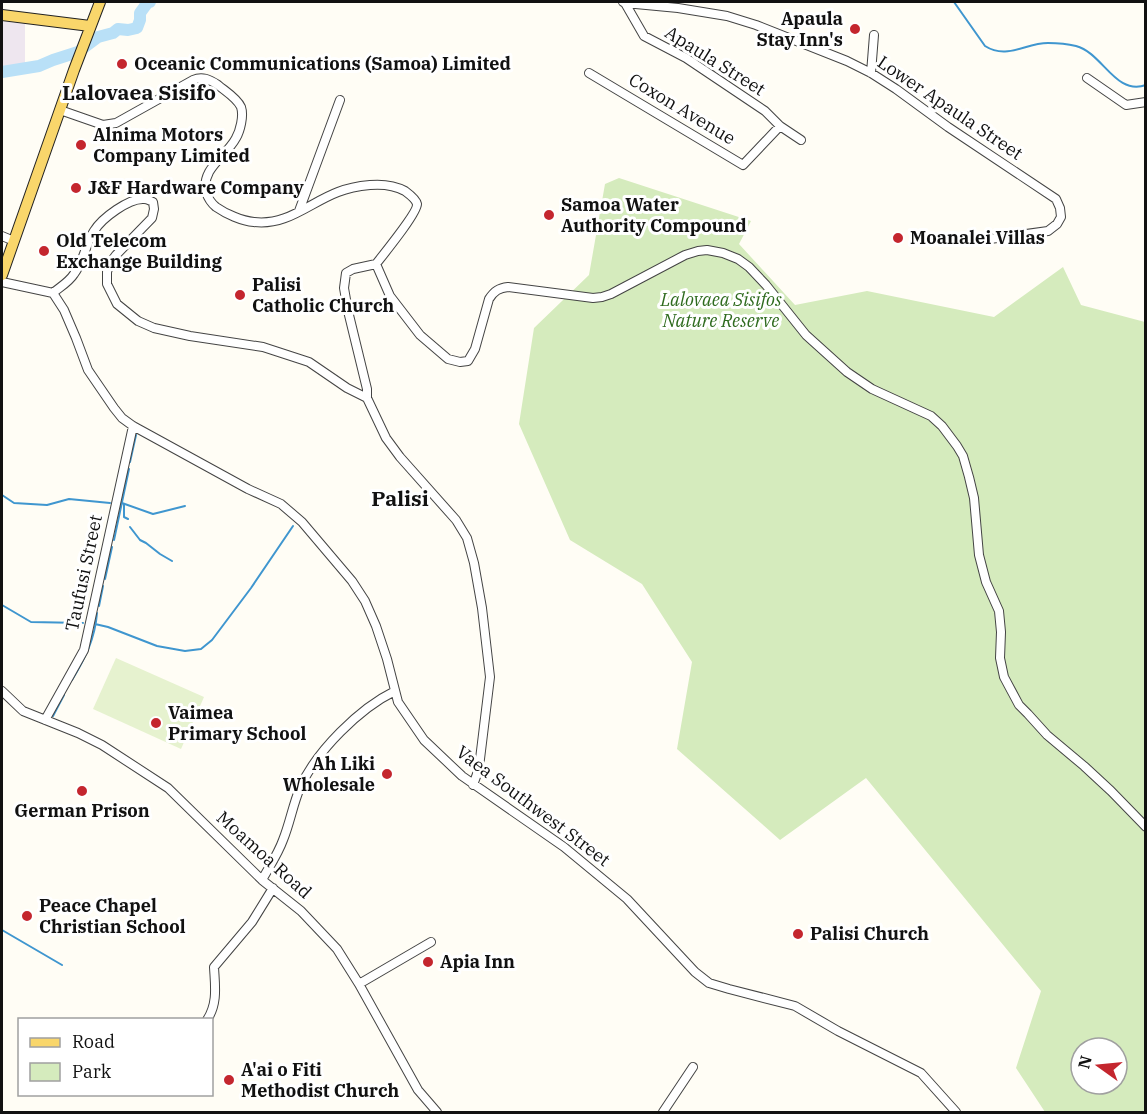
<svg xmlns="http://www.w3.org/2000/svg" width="1147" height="1114" font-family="'IBM Plex Serif',serif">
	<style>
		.industrial { fill: #eee6ef }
		.green { fill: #d5ebbd; fill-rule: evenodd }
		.pitch { fill: #e6f2cf }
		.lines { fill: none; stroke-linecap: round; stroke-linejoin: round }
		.stream { stroke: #3f96cf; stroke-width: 2 }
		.river { stroke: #b9e0f7; stroke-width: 12 }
		.minor-casing { stroke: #444; stroke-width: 10 }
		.major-casing { stroke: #222; stroke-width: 12 }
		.minor { stroke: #fff; stroke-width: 8 }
		.major { stroke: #f9d66b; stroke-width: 10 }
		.poi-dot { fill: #c4262e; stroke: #fff; stroke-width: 2 }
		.labels { text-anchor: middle; stroke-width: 6; stroke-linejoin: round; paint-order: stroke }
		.poi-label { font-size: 18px; font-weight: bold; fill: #111; stroke: #fff; text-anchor: start }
		.street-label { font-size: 18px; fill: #111; stroke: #fff }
		.park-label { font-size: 18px; font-style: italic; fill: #2f6b1f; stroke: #fff }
		.quarter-label { font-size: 21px; font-weight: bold; fill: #111; stroke: #fff }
	</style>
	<rect width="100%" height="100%" fill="#fffdf5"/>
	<path class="industrial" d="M2 21 25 24V65L6 69H2Z"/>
	<path class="green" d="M619 178 751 221 739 244 795 305 867 291 994 317 1063 267 1081 305 1145 322V1112H1045L1016 1068 1041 991 866 778 780 840 677 749 692 662 642 584 570 540 519 424 534 328 589 275 605 184ZM1081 1048H1117V1084H1081Z"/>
	<path class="pitch" d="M116 658 204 697 181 749 93 709Z"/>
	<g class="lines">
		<path class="stream" d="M954 2 985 46C1007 60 1025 43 1048 43 1057 43 1068 44 1076 46 1103 53 1115 96 1146 85
			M2 244V247
			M130 462 136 435
			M2 495 14 503 47 505 69 499 110 503
			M122 503 153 514 185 506
			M124 504V517L128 519
			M130 527 140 540 146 543 160 554 172 561
			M114 540 129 469
			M105 579 112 547
			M2 605 31 622 83 623
			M99 606 103 586
			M95 624 108 627 157 646 185 651 201 649 212 640 251 588 293 526
			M72 680C85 658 95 639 97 613
			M53 716 64 695
			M2 930 62 965"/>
		<path class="river" d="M2 72 39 66 53 60 78 52 98 37 113 33 118 29 128 30 137 28 140 20V13L148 2H150"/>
		<g class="minor-casing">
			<path id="minor" d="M623 2 625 3 644 36 686 58 765 111 780 126 801 140
				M625 3 678 8 727 16 756 25 847 61 871 73 896 89 948 127 1056 199 1060 208 1061 217 1057 224 1048 231 990 239
				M589 73 743 165 780 126
				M871 73 874 35
				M1087 78 1126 105 1146 102
				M60 110 103 125 116 123 193 80C202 76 209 79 218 85 225 91 237 98 241 107 244 116 240 131 236 138 226 157 201 168 206 192 208 198 211 203 216 207 226 214 242 221 254 222 287 226 309 203 338 192 348 188 359 186 370 185 382 184 394 185 405 191 409 194 416 199 417 204 418 212 383 255 376 264
				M299 211 340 100
				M2 236 14 241
				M2 282 53 293 64 310 76 338 88 370 114 408 122 418 133 426 248 489 281 504 302 522 352 581 365 601 376 626 387 659 398 702 424 740 462 776 564 847 627 899 695 972 709 983 729 989 795 1006 838 1031 921 1073 956 1112
				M53 293C60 287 69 282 74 274 84 261 85 245 94 231 102 218 129 198 144 199 148 199 150 201 153 202L154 209 152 218 116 255 110 263 107 272V284L117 304 138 321 154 328 190 336 263 347 309 362 347 388 367 398 386 438 400 457 456 520 467 538 474 563 482 608 490 677 480 759 477 774 473 785
				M367 398V389L348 311 344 288 346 273 353 269 376 264 390 296 420 335 448 359 460 362 468 361 475 349 489 299C494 291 499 288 508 287L593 298 602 297 611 294 685 255 698 251 707 250 723 253 738 259 749 267 766 285 806 335 847 372 872 389 931 416 942 426 957 446 963 456 969 477 974 498 979 555 986 582 999 611 1001 632 1000 658 1004 677 1019 705 1028 714 1047 735 1084 766 1111 791 1146 827
				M2 691 23 711 78 733 102 745 168 788 262 880 301 911 337 949 359 984 418 1090 437 1112
				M45 720 84 650 133 426
				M262 880C269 867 278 854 283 840 290 823 293 804 300 788 316 751 360 708 395 691
				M359 984 431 942
				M207 1020C218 1003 215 986 214 967L252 922 273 888
				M663 1112 693 1067"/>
		</g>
		<g class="major-casing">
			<path id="major" d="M2 15 90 26
				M2 275 74 70 100 2"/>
		</g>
		<use href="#minor" class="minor"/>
		<use href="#major" class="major"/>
	</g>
	<g class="poi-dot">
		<circle cx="855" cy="29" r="6"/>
		<circle cx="122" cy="64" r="6"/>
		<circle cx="81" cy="145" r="6"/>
		<circle cx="76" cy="188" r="6"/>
		<circle cx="549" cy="215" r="6"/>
		<circle cx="898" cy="238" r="6"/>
		<circle cx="44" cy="251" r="6"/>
		<circle cx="240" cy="295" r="6"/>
		<circle cx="156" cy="723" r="6"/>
		<circle cx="387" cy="774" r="6"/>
		<circle cx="82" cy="791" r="6"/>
		<circle cx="27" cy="916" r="6"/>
		<circle cx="798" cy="934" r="6"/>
		<circle cx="428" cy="962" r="6"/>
		<circle cx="229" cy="1080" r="6"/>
	</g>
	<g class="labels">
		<g class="poi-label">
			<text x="843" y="25" text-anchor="end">Apaula<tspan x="843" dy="21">Stay Inn's</tspan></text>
			<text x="134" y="70">Oceanic Communications (Samoa) Limited</text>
			<text x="93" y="141">Alnima Motors<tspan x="93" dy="21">Company Limited</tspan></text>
			<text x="88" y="194">J&amp;F Hardware Company</text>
			<text x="561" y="211">Samoa Water<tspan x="561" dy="21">Authority Compound</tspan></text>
			<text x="910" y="244">Moanalei Villas</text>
			<text x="56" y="247">Old Telecom<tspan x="56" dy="21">Exchange Building</tspan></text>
			<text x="252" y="291">Palisi<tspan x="252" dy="21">Catholic Church</tspan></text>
			<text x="168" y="719">Vaimea<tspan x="168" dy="21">Primary School</tspan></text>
			<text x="375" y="770" text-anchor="end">Ah Liki<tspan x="375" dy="21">Wholesale</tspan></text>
			<text x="82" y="817" text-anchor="middle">German Prison</text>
			<text x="39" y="912">Peace Chapel<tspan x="39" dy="21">Christian School</tspan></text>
			<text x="810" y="940">Palisi Church</text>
			<text x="440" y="968">Apia Inn</text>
			<text x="241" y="1076">A'ai o Fiti<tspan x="241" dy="21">Methodist Church</tspan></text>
		</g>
		<g class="street-label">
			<text transform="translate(715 61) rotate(32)" y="6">Apaula Street</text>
			<text transform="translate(950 108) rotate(34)" y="6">Lower Apaula Street</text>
			<text transform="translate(682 109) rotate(31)" y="6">Coxon Avenue</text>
			<text transform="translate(84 573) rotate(-78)" y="6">Taufusi Street</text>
			<text transform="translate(533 806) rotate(37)" y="6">Vaea Southwest Street</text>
			<text transform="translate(264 855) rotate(42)" y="6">Moamoa Road</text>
		</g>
		<g class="park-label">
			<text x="721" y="306">Lalovaea Sisifos<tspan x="721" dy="21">Nature Reserve</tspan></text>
		</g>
		<g class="quarter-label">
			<text x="139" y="100">Lalovaea Sisifo</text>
			<text x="400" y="506">Palisi</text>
		</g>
	</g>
	<rect width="1147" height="1114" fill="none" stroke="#111111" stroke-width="6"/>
	<rect x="18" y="1018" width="195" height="78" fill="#ffffff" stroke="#a0a0a0" stroke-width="1.5"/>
	<rect x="30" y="1038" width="30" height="9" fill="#f9d66b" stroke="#a0a0a0" stroke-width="1.5"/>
	<text x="72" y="1048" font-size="18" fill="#111111">Road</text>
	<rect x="30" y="1063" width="30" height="18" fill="#d5ebbd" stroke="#a0a0a0" stroke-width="1.5"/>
	<text x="72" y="1078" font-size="18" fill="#111111">Park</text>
	<g transform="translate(1099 1066) rotate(285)"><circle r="28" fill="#ffffff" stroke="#a0a0a0" stroke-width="1.5"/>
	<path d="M0-4.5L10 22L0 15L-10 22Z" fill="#c4262e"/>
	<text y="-9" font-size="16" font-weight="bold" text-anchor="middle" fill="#111111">N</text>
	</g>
</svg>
